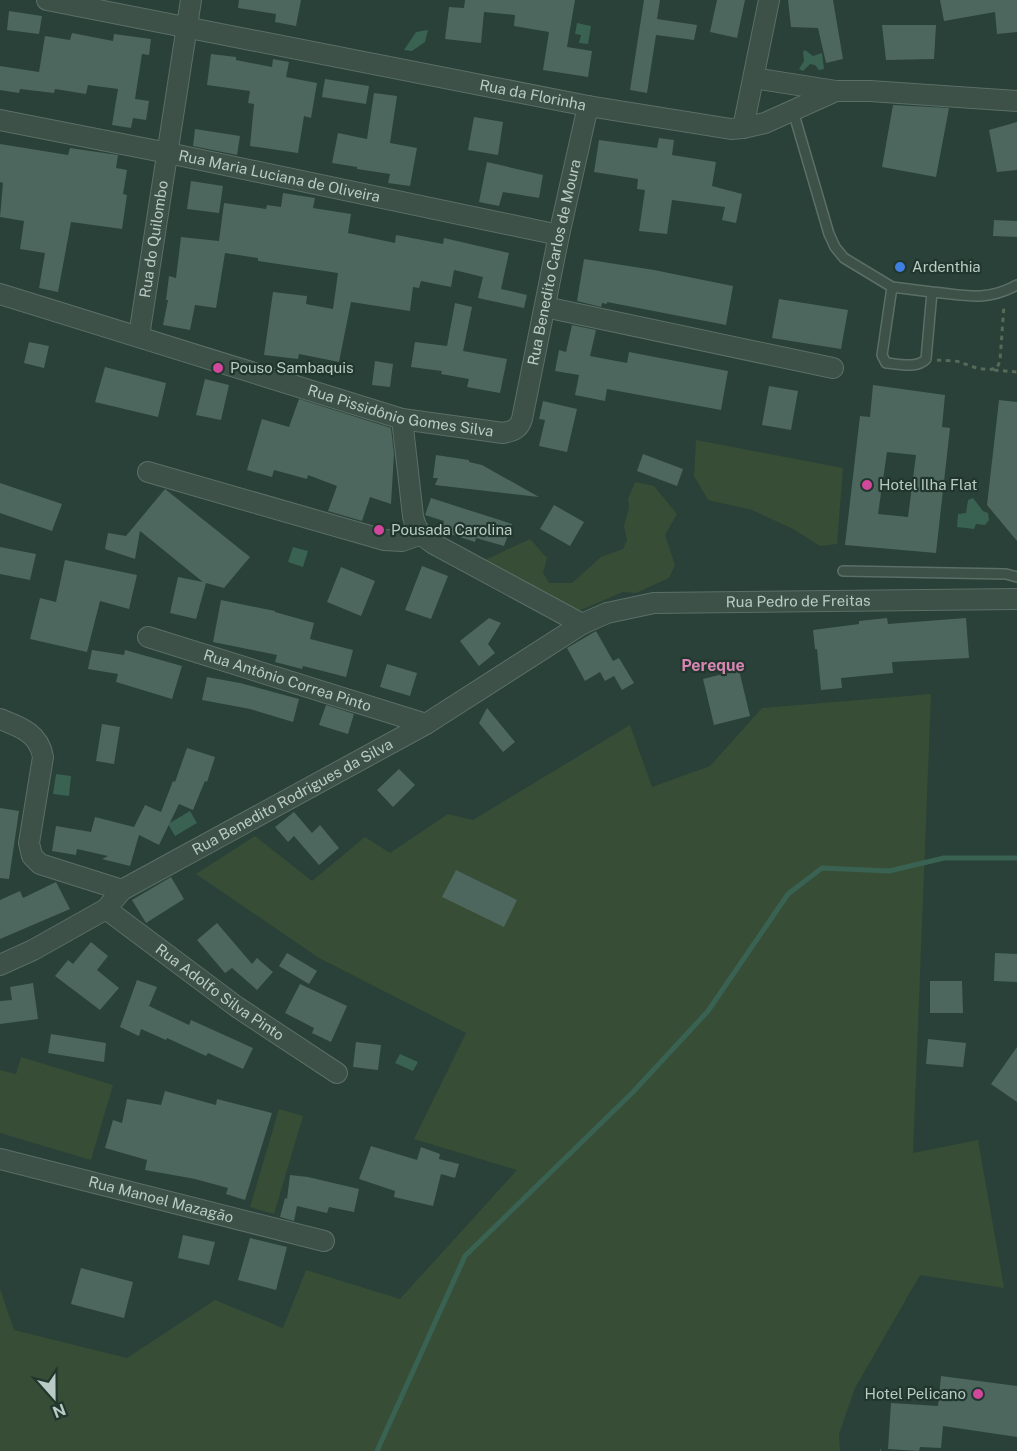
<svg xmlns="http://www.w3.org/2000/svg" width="1017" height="1451" font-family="'Public Sans',sans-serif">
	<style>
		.green { fill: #374d36 }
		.water { fill: #396252 }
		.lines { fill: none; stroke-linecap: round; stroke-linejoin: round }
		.stream { stroke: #396252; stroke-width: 5 }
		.building { fill: #4d675e; fill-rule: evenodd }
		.service-casing { stroke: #5b6f67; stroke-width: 12 }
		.minor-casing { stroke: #5b6f67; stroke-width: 22 }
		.path { stroke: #556a58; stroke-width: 3; stroke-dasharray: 4.5 4.5; stroke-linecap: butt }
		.service { stroke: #3d5149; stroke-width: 9 }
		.minor { stroke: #3d5149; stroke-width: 20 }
		.shop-dot { fill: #3f7fe0; stroke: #21372e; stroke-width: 2 }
		.hotel-dot { fill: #d1479c; stroke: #21372e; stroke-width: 2 }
		.labels { text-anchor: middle; stroke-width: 4.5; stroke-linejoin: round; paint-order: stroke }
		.street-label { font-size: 15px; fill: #bacbc5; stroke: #21372e }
		.poi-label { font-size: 15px; fill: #bacbc5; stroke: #21372e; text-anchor: start }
		.neighbourhood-label { font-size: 16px; font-weight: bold; fill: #d785b2; stroke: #21372e }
	</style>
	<rect width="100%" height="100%" fill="#294138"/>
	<path class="green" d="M696 440 843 468 837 544 820 546 793 529 752 510 708 500 694 476Z
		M635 482 654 486 677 514 665 535 675 565 669 578 636 593 623 592 581 610 560 606 483 561 530 539 547 558 543 573 549 583H572L601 557 623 549 627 540 624 526 629 508 628 499Z
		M931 694 913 1153 978 1140 1004 1288 920 1275 855 1388 839 1434 840 1451H0V1289L14 1330 127 1358 215 1300 283 1328 306 1270 400 1299 517 1170 414 1139 466 1033 319 958 196 874 255 836 312 881 365 837 390 853 448 814 473 820 630 725 652 787 710 766 762 708Z
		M21 1057 113 1085 91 1160 0 1133V1070L16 1074Z
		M279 1109 303 1116 274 1214 250 1207Z"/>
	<path class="water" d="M577 23 591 26 588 44 579 43 581 35 575 34Z
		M428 30 425 42 412 51 404 50 416 32Z
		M805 50 813 56 822 53 824 69 819 70 815 65 810 64 803 71 799 69 804 61 803 52Z
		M973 498 983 511 988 513 989 520 985 525 976 524 974 529 957 527 958 514 966 513 968 500Z
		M293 547 308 551 303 567 288 562Z
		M56 774 71 776 69 796 53 794Z
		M190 811 197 823 175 836 168 824Z
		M400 1054 418 1062 413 1071 395 1063Z"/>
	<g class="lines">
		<path class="stream" d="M377 1451 465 1256 633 1092 708 1011 788 894 822 868 889 871 944 858H1017"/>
	</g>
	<path class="building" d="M239 0H301L296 26 275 22 276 14 238 8Z
		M465 0H575L567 47 592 51 588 77 543 70 549 32 514 26 515 15 484 12 481 43 445 39 449 7 464 8Z
		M644 0H660L657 19 697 25 694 40 656 35 647 93 630 90Z
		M717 0H745L737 38 710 32Z
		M788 0H833L843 59 826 63 818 28 791 27Z
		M940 0H1017V32L997 34 995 12 944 21Z
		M9 11 42 16 39 34 7 30Z
		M882 25H936L934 59 886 60Z
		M72 33 113 41 114 34 151 39 149 55 142 54 135 99 149 101 146 120 133 118 131 128 112 125 118 89 88 85 86 94 55 89 54 93 20 89 19 93 0 90V66L39 72 45 36 70 40Z
		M211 54 236 57V60L272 67 273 59 289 62 286 77 317 83 311 118 304 116 298 153 250 146 254 104 248 103 250 91 207 85Z
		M325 79 369 86 366 104 322 97Z
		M374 93 397 96 390 143 417 148 410 186 388 183 390 174 357 169V167L332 163 338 133 367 139Z
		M893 105 949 108 936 177 882 167Z
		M474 117 503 122 498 155 468 150Z
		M1017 122V170L997 172 989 130Z
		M195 129 240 136 237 155 193 146Z
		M659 138 674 140 672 155 716 162 712 186 742 194 736 223 722 220 725 207 672 200 667 234 639 231 645 190 637 189 638 179 594 172 599 140 657 148Z
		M0 144 68 155 70 148 118 155 116 168 127 170 123 194 127 195 122 229 71 222 58 292 39 288 45 253 20 249 24 221 0 217 3 183 0 182Z
		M487 162 543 175 539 198 503 192 499 206 479 202Z
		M191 181 223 186 219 213 187 209Z
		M283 193 315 198 313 208 351 214 348 233 395 243 396 235 443 244 444 238 509 253 501 289 527 295 524 308 478 298 483 277 454 270 451 287 421 281 419 288 413 287 410 311 351 302 339 362 299 354 298 359 264 355 273 292 307 296 306 304 333 309 338 273 258 261V258L225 253 216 308 195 305 190 330 163 325 168 300H166L169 276 176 278 181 237 219 241 224 203 266 209 267 205 281 207Z
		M994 220 1017 221V237L993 236Z
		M584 259 654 270 733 286 726 325 607 302V304L602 303 601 307 577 301Z
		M779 299 848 310 841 349 772 338Z
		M455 303 472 307 463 351 507 359 500 393 467 387 469 379 441 374 442 371 411 367 415 342 447 346Z
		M572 325 596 330 590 356 627 363 629 352 728 371 721 410 607 389 605 401 575 395 579 375 555 371 559 350 566 352Z
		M29 342 49 346 44 368 24 363Z
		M375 361 393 364 390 387 372 385Z
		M105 367 166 383 158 417 95 402Z
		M205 379 229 385 221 420 196 415Z
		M873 385 945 395 942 427 950 428 936 553 845 545 860 416 870 417ZM887 452 916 455 908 517 878 514Z
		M769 386 798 391 791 430 762 425Z
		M299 399 391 428 394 454 391 504 370 497 362 521 328 511 337 486 308 475 307 479 274 470 272 477 247 470 262 419 289 427Z
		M999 400 1017 402V541L987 505Z
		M543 401 577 409 567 452 539 446 545 420 539 419Z
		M643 454 683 469 677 486 637 471Z
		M436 455 469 460V462L482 465 539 497 435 485 438 478H433Z
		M0 483 62 504 52 531 0 513Z
		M165 489 250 557 224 588 206 583 196 619 170 613 178 577 203 582 140 531 135 559 105 549 108 533 126 536Z
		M431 498 512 524 504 546 476 538 475 542 441 531 444 521 425 515Z
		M554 505 584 522 570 546 540 529Z
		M0 547 36 554 30 580 0 574Z
		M65 560 137 575 129 609 100 601 87 652 30 639 40 598 56 602Z
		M422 566 448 576 431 619 405 610Z
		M341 567 375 581 361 616 327 602Z
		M221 600 275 611V612L314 623 310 639 353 650 346 677 303 666 302 669 275 662 277 655 213 642Z
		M489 618 501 623 488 644 495 653 479 666 460 641Z
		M887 618 888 624 966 618 969 658 892 662 893 673 841 678 842 688 821 690 817 649H815L813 630 859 624V621Z
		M596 631 613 661 619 658 634 683 622 690 614 676 605 681 600 672 585 681 567 648Z
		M92 650 124 655 125 650 182 666 172 699 116 682 118 674 88 669Z
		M387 664 417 673 410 696 380 687Z
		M739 670 750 716 714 725 703 679Z
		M207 677 240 683 299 699 293 722 250 709 202 700Z
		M326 705 354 714 348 734 319 725Z
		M487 708 515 742 503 752 479 723Z
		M102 724 120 727 114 764 96 761Z
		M187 748 215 757 207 782 205 781 193 810 179 804 159 845 139 835 130 866 102 859 108 856 77 849 76 855 52 851 56 826 91 832 95 817 134 827 145 805 161 812 173 781 175 782Z
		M399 769 415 785 393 807 377 790Z
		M0 808 19 811 9 879 0 878Z
		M294 812 312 833 320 825 339 848 319 865 294 836 288 842 275 827Z
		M456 870 517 900 504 927 442 897Z
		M171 877 184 899 146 923 132 900Z
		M56 882 70 909 0 939V900L20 891 23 898Z
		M217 923 252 964 257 958 273 972 257 990 232 968 225 973 197 940Z
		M91 942 108 956 97 970 119 988 100 1010 55 976 68 960 73 964Z
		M287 953 317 971 309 984 279 966Z
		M995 953 1017 954V982L994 981Z
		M137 980 157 987 149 1006 189 1025 191 1020 253 1048 243 1069 208 1053 206 1056 167 1038 166 1040 141 1029 139 1036 120 1027Z
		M930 981H962L963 1013H930Z
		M33 983 38 1019 0 1024V1001L12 1000 10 987Z
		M300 984 347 1006 331 1042 312 1033 314 1028 285 1013Z
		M51 1034 106 1043 104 1062 48 1053Z
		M928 1039 966 1043 963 1067 926 1064Z
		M356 1042 381 1045 378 1070 353 1067Z
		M1017 1047V1102L991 1084Z
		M165 1091 216 1105 217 1099 272 1113 245 1200 226 1194 228 1188 195 1179 145 1170 147 1160 105 1148 113 1120 122 1123 127 1099 161 1105Z
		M371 1146 417 1160 421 1147 440 1154 439 1159 459 1164 455 1178 441 1174 433 1206 394 1197 395 1191 359 1179Z
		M290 1175 308 1177 359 1189 354 1212 329 1207 327 1213 297 1206 294 1221 280 1217 285 1198 287 1199Z
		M183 1235 215 1242 209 1265 178 1258Z
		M250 1238 287 1247 276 1290 238 1280Z
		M81 1268 133 1282 124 1318 71 1304Z
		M941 1376 1017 1386V1437L943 1426 941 1448 920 1447 919 1451 888 1449 891 1403 938 1406Z"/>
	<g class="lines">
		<g class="service-casing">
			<path id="service" d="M793 111 829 234 835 247 844 258 892 287 932 292 926 359C917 369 899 364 886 363L882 355 892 287
				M932 292C966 295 986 302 1017 285
				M843 571 1006 574 1017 577"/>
		</g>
		<g class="minor-casing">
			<g id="minor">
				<path id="s1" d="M47 0 588 106 731 129 743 128 765 123 836 91H870L1017 101"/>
				<path d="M754 78 836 91"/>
				<path id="s2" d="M0 120 168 153 559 235"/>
				<path d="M743 128 769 0"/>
				<path id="s3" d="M0 294 402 419 503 433C513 431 519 429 522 419L559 235 588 106"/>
				<path d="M545 307 833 368"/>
				<path id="s4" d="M139 336 191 0"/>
				<path d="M402 419 413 516C416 531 422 536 434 544L582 624"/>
				<path d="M148 472 384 540 402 541 419 535"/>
				<path id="s5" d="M148 637 426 724"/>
				<path d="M0 719C20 727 39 733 43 757L29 843 32 856 40 864 122 890"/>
				<path id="s6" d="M106 909 237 1007 337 1073"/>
				<path id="s7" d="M0 965 33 950 106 909 122 890 426 724 582 624 607 613 654 603 1017 599"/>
				<path id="s8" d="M0 1159 324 1241"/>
			</g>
		</g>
		<path class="path" d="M937 360C945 361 956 360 963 363 972 367 986 372 997 368L1000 361 1004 305
			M994 370 1017 372
			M880 1451H881"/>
		<use href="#service" class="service"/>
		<use href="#minor" class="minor"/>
	</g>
	<circle class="shop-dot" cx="900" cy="267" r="6"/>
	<g class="hotel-dot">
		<circle cx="218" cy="368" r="6"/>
		<circle cx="867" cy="485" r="6"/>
		<circle cx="379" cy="530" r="6"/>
		<circle cx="978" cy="1394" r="6"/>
	</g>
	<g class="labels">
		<g class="street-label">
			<text dy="5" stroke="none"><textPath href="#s1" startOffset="495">Rua da Florinha</textPath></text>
			<text dy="5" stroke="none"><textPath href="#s2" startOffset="285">Rua Maria Luciana de Oliveira</textPath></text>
			<text dy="5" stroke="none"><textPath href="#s4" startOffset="98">Rua do Quilombo</textPath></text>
			<text dy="5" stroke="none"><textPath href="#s3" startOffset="708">Rua Benedito Carlos de Moura</textPath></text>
			<text dy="5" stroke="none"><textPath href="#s3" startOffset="418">Rua Pissidônio Gomes Silva</textPath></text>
			<text dy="5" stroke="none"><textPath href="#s7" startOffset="896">Rua Pedro de Freitas</textPath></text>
			<text dy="5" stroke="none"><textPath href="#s5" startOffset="146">Rua Antônio Correa Pinto</textPath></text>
			<text dy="5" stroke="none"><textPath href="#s7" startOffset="339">Rua Benedito Rodrigues da Silva</textPath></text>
			<text dy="5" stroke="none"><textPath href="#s6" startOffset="141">Rua Adolfo Silva Pinto</textPath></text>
			<text dy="5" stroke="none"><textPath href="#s8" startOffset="166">Rua Manoel Mazagão</textPath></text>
		</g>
		<g class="poi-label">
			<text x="912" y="272">Ardenthia</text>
			<text x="230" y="373">Pouso Sambaquis</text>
			<text x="879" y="490">Hotel Ilha Flat</text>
			<text x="391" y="535">Pousada Carolina</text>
			<text x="966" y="1399" text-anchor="end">Hotel Pelicano</text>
		</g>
		<g class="neighbourhood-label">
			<text x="713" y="671">Pereque</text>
		</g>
	</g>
	<g transform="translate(54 1397) rotate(159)" stroke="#21372e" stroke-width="4.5" paint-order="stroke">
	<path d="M0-4.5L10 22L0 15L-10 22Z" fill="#bacbc5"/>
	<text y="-9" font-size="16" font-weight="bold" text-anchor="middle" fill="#bacbc5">N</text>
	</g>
</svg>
